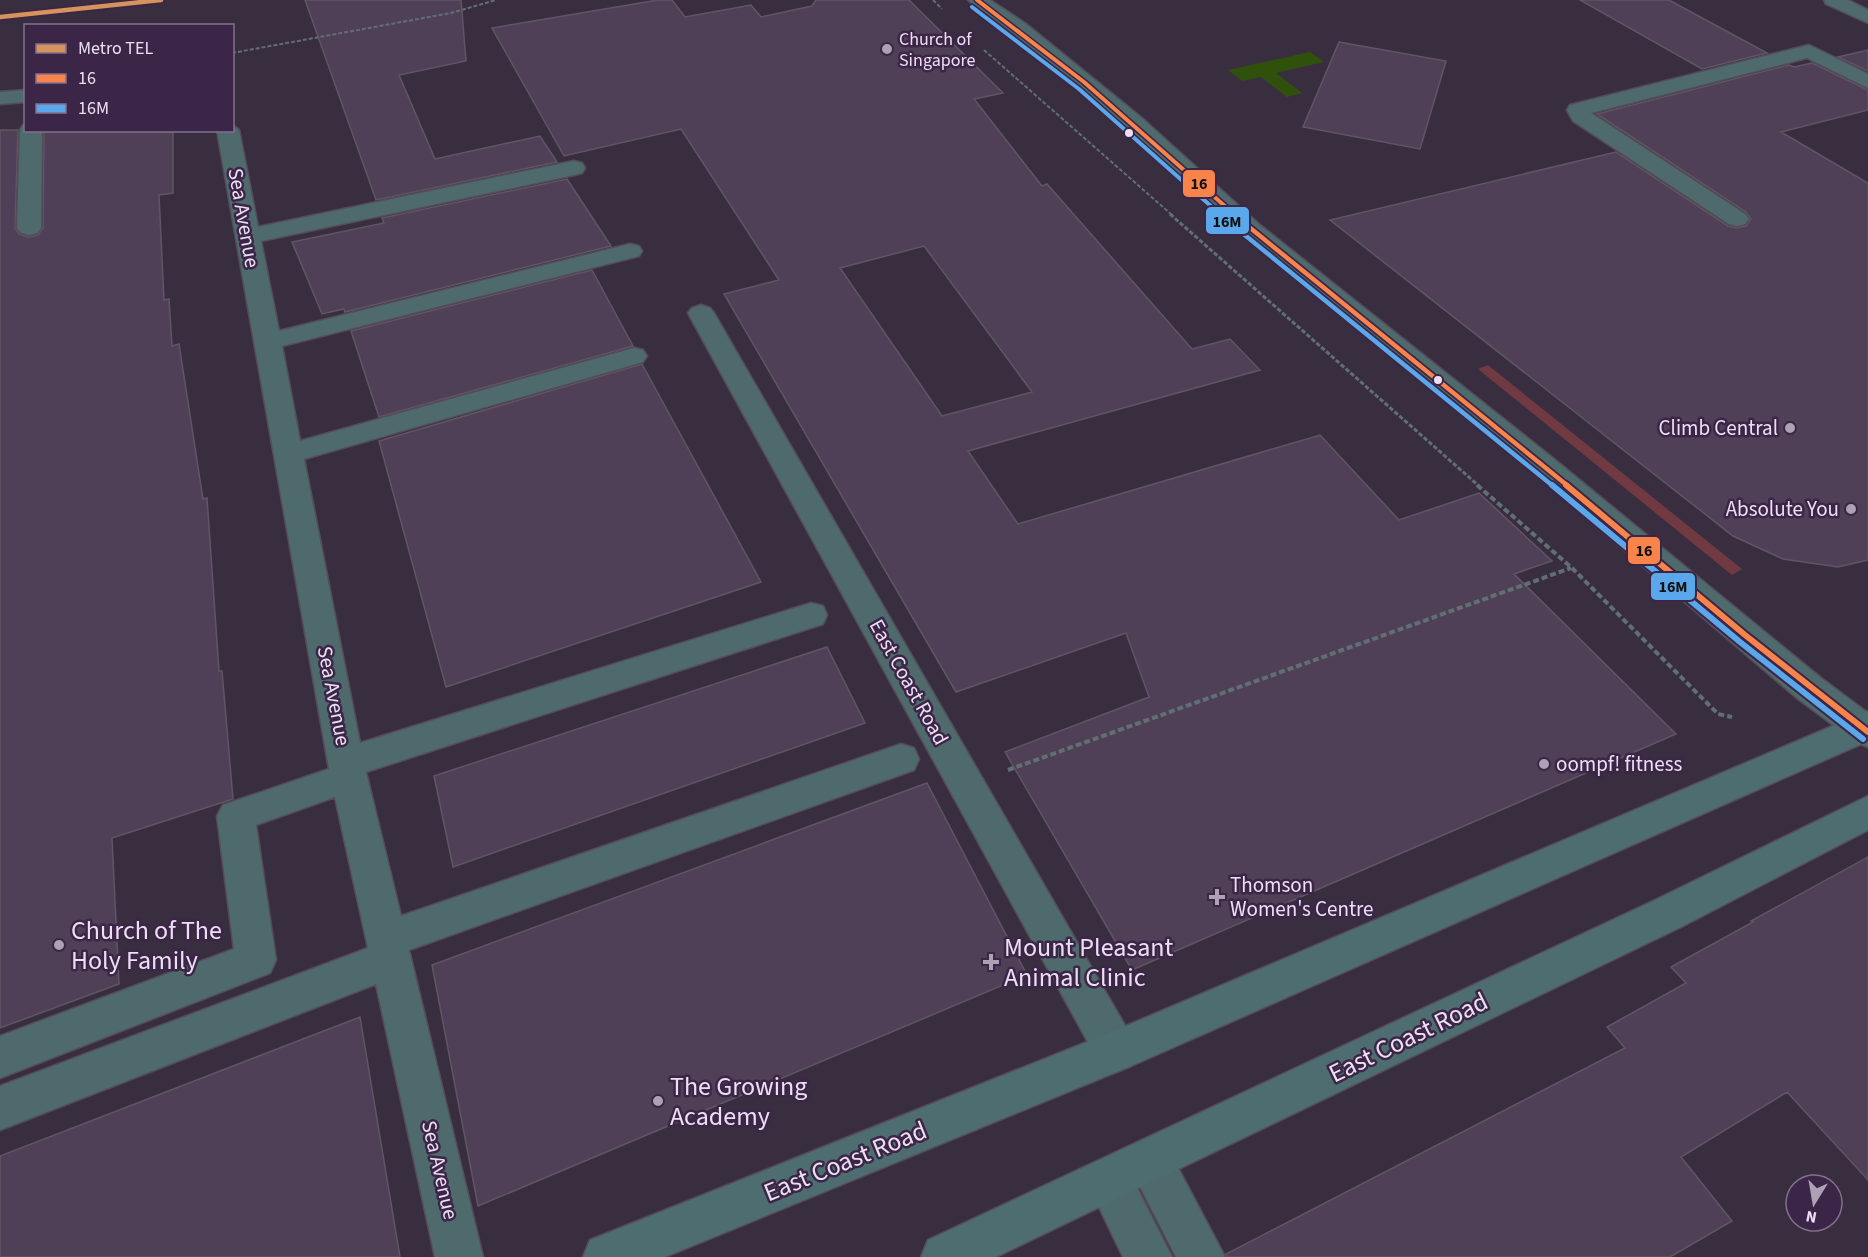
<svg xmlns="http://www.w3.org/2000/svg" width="1868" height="1257" font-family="'Source Sans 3',sans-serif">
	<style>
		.green { fill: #713942 }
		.water { fill: #2f510b }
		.building { fill: #504057; stroke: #5f5664; stroke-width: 1.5; fill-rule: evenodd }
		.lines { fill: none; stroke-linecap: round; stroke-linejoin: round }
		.minor-casing { stroke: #554c5a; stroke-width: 3 }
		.major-casing { stroke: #554c5a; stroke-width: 3 }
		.path-far2 { stroke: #616f75; stroke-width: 2; stroke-dasharray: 4 2; stroke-linecap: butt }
		.path-far1 { stroke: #616f75; stroke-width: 3; stroke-dasharray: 4.5 2; stroke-linecap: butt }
		.path { stroke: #616f75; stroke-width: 4; stroke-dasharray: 6 3; stroke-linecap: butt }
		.minor { fill: #4e6a6c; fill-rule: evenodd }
		.major { fill: #4e6d71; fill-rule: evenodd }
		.bus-1-far2-casing { stroke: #3c2647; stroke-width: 7 }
		.bus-1-far1-casing { stroke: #3c2647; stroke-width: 8 }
		.bus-1-casing { stroke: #3c2647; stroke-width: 10 }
		.bus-2-far2-casing { stroke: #3c2647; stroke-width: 7 }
		.bus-2-far1-casing { stroke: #3c2647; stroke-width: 8 }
		.bus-2-casing { stroke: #3c2647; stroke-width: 10 }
		.bus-1-far2 { stroke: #f8844c; stroke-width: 4 }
		.bus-1-far1 { stroke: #f8844c; stroke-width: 4.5 }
		.bus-1 { stroke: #f8844c; stroke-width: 6 }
		.bus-2-far2 { stroke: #5aa8eb; stroke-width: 4 }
		.bus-2-far1 { stroke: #5aa8eb; stroke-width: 4.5 }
		.bus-2 { stroke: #5aa8eb; stroke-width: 6 }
		.metro-1-casing { stroke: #3c2647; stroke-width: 8 }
		.metro-1 { stroke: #d7935c; stroke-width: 4.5 }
		.poi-dot { fill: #ada1b5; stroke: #3c2647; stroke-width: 2 }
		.bus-dot { fill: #ecdff4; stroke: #3c2647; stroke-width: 2 }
		.labels { text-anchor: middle; stroke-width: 5; stroke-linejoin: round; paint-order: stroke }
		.far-poi-label { font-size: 18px; fill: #ecdff4; stroke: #3c2647; text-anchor: start }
		.street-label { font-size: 21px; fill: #ecdff4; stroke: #3c2647 }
		.poi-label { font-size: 21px; fill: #ecdff4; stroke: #3c2647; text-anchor: end }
		.near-poi-label { font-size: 26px; fill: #ecdff4; stroke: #3c2647; text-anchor: start }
		.near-street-label { font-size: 26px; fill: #ecdff4; stroke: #3c2647 }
		.line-badge { stroke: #3c2647; stroke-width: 2 }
		.pale-badge-label { font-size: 16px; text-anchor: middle; font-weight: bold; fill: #111 }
	</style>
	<rect width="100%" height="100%" fill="#392e3f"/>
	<path class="green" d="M1488 365 1742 569 1732 575 1478 369Z"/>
	<path class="water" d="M1310 52 1324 62 1276 73 1302 93 1287 97 1261 77 1242 81 1228 70Z"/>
	<path class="building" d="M305 0H461L466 61 399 75 435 159 540 136 557 162 376 200Z
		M658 0H672L685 17 751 5 761 17 812 6 816 0H909L1003 93 974 99 1042 186 1047 184 1192 349 1230 339 1260 370 968 451 1018 524 1320 435 1399 520 1479 493 1552 561 1514 574 1676 734 1132 970 1005 752 1149 697 1126 633 956 692 724 294 779 280 681 129 564 156 492 28ZM924 246 1032 392 942 416 840 268Z
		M1580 0H1669L1767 53 1702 69Z
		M1339 42 1446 61 1420 149 1303 127Z
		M1868 50V71L1838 57Z
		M1812 63 1868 90V110L1781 132 1868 183V560L1838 567 1783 559 1733 536 1330 220 1616 152 1728 226 1736 228 1746 226 1751 219 1746 212 1597 114 1789 65 1794 67Z
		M0 130H18L15 228 19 234 28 237 38 235 43 228 44 130H173V193L159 195 164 300 169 299 172 346 179 344 203 499 207 498 219 671H222L233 799 112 838 119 984 0 1028Z
		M567 179 611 246 345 312 344 309 322 314 292 242 384 223 382 218Z
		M592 270 633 346 379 417 351 331Z
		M642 364 761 582 446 687 379 441Z
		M827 647 865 723 453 867 434 776Z
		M927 783 1027 975 478 1206 432 965Z
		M1868 857V1180L1787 1092 1681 1157 1732 1221 1670 1257H1227L1226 1254 1625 1048 1607 1027 1686 983 1671 967 1753 922 1751 921Z
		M360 1017 400 1257H0V1156Z"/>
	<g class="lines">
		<g class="minor-casing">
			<path id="minor" d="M968 0H990L1026 24 1143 119 1260 225 1554 459 1821 678 1868 713V747L1856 742 1797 698 1534 473 1244 235 1127 129 1012 32Z
				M1824 0H1848L1868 10V23L1826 4Z
				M1809 45 1868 74V88L1807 58 1591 113 1745 214 1749 219 1745 224 1737 226 1729 224 1573 121 1567 110 1570 105Z
				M26 90V102L0 104V92Z
				M23 125H26V130H42L41 228 37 233 29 235 21 233 17 228 20 130Z
				M232 125 239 130 258 227 574 161 582 163 585 168 582 173 574 175 261 241 279 331 630 244 639 246 642 251 639 256 282 346 300 441 634 348 643 350 647 356 643 362 304 459 360 743 811 603 823 606 827 615 823 624 366 772 401 916 901 744 914 748 919 759 914 770 409 950 483 1257H435L376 984 0 1130V1086L368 948 335 797 256 825 276 960 270 973 0 1078V1036L234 949 217 816 223 805 329 769 217 130H232Z
				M701 305 710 308 714 313 1131 1036 1137 1051 1131 1066 1116 1072 1101 1066 688 313 692 308Z
				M1150 1138 1166 1145 1225 1257H1176L1127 1161 1134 1145Z
				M1109 1157 1125 1164 1172 1257H1123L1086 1180 1093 1164Z"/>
		</g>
		<g class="major-casing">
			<path id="major" d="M1868 711V741L1131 1066 665 1257H583L590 1240 1107 1034Z
				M1868 796V830L1681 927 996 1257H921L928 1240 1653 901Z"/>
		</g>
		<path class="path-far2" d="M933 0 942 9
			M984 50 1172 215
			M232 53 451 13 496 0"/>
		<path class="path-far1" d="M1170 214 1479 486"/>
		<path class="path" d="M1477 485 1572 568 1718 714 1732 717
			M1008 770 1571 568"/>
		<use href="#minor" class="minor"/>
		<use href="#major" class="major"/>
		<g class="bus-1-far2-casing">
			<path id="bus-1-far2" d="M977 0 1084 82 1235 215"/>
		</g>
		<g class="bus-1-far1-casing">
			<path id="bus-1-far1" d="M1233 214 1568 486"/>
		</g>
		<g class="bus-1-casing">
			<path id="bus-1" d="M1566 485 1745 635 1868 732"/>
		</g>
		<g class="bus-2-far2-casing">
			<path id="bus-2-far2" d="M972 7 1079 89 1221 215"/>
		</g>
		<g class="bus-2-far1-casing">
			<path id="bus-2-far1" d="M1219 214 1553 486"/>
		</g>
		<g class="bus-2-casing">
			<path id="bus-2" d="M1552 485 1740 642 1863 739"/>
		</g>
		<use href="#bus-1-far2" class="bus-1-far2"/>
		<use href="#bus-1-far1" class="bus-1-far1"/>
		<use href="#bus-1" class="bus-1"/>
		<use href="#bus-2-far2" class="bus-2-far2"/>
		<use href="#bus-2-far1" class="bus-2-far1"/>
		<use href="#bus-2" class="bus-2"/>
		<g class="metro-1-casing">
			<path id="metro-1" d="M0 17 161 0"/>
		</g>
		<use href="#metro-1" class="metro-1"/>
	</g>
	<g class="poi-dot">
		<circle cx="887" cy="49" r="6"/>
		<circle cx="1790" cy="428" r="6"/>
		<circle cx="1851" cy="509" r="6"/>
		<circle cx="1544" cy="764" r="6"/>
		<path d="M1214 888h6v6h6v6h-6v6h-6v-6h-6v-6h6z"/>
		<circle cx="59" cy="945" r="6"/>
		<path d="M988 953h6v6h6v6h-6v6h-6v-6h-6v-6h6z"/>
		<circle cx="658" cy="1101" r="6"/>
	</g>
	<g class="bus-dot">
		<circle cx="1129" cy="133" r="5"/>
		<circle cx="1438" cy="380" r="5"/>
	</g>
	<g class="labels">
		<g class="far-poi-label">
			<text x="899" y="45">Church of<tspan x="899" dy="21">Singapore</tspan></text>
		</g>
		<g class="street-label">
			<text transform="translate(244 218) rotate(80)" y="7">Sea Avenue</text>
			<text transform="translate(909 682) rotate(61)" y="7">East Coast Road</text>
			<text transform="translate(334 696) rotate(79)" y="7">Sea Avenue</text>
			<text transform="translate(440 1170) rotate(77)" y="7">Sea Avenue</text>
		</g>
		<g class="poi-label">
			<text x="1778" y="435">Climb Central</text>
			<text x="1839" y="516">Absolute You</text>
			<text x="1556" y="771" text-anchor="start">oompf! fitness</text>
			<text x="1230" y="892" text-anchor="start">Thomson<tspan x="1230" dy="24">Women's Centre</tspan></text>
		</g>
		<g class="near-poi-label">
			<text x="71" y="939">Church of The<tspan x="71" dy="30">Holy Family</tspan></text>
			<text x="1004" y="956">Mount Pleasant<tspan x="1004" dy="30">Animal Clinic</tspan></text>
			<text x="670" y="1095">The Growing<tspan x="670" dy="30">Academy</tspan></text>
		</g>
		<g class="near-street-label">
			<text transform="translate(1408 1037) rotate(-26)" y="9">East Coast Road</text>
			<text transform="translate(845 1161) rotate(-22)" y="9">East Coast Road</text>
		</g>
	</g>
	<g class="line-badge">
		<rect x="1182" y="169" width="34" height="29" rx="6" fill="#f8844c"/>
		<rect x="1205" y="206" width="45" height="29" rx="6" fill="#5aa8eb"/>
		<rect x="1627" y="536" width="34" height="29" rx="6" fill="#f8844c"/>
		<rect x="1650" y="572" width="46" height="29" rx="6" fill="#5aa8eb"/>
	</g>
	<g class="pale-badge-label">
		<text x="1199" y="189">16</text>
		<text x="1227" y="227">16M</text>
		<text x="1644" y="556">16</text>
		<text x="1673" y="592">16M</text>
	</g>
	<rect x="24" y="24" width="210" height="108" fill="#3c2647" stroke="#82708c" stroke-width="1.5"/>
	<rect x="36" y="44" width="30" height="9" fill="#d7935c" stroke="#82708c" stroke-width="1.5"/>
	<text x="78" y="54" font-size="18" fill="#ecdff4">Metro TEL</text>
	<rect x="36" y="74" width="30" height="9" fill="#f8844c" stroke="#82708c" stroke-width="1.5"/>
	<text x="78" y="84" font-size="18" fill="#ecdff4">16</text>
	<rect x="36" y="104" width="30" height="9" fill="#5aa8eb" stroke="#82708c" stroke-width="1.5"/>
	<text x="78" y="114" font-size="18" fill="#ecdff4">16M</text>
	<g transform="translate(1814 1203) rotate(191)"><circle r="28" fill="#3c2647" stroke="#82708c" stroke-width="1.5"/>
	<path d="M0-4.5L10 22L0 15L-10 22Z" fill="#ada1b5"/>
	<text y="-9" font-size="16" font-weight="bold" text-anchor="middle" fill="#ecdff4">N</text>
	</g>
</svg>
